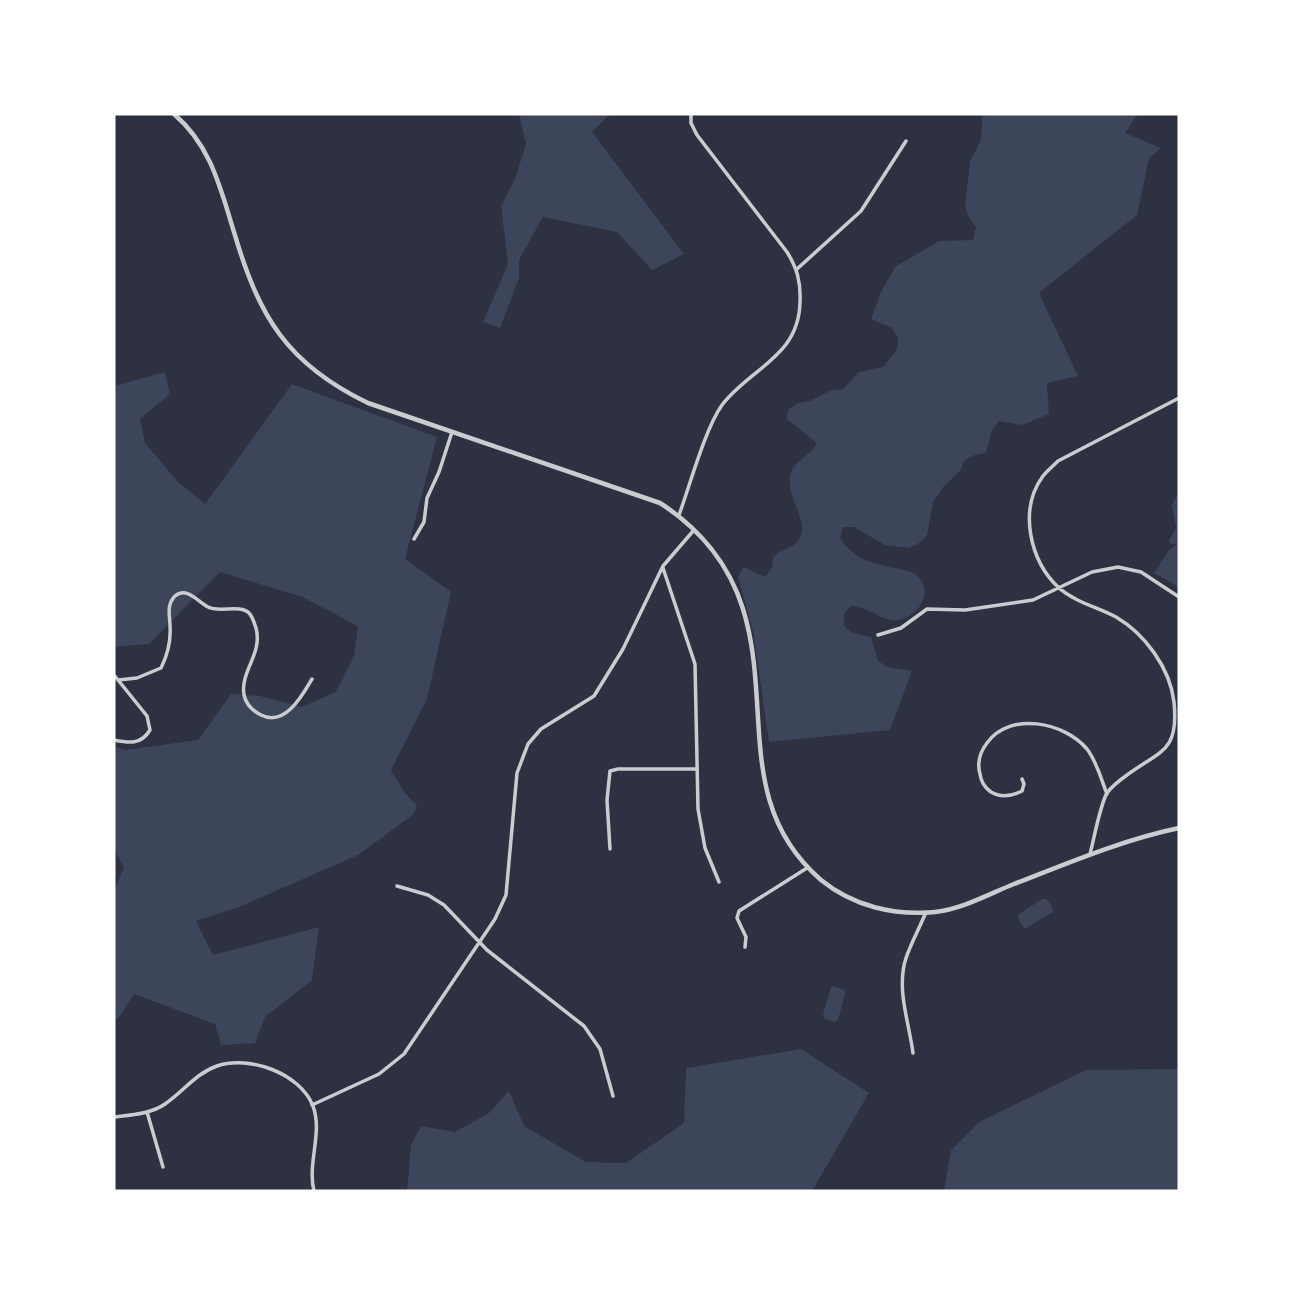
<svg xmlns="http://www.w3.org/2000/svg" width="1293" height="1305" font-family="'Fira Sans Condensed',sans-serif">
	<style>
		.green { fill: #3c4559 }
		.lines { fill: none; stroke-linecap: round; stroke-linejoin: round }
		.minor { stroke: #caccd0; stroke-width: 3.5 }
		.tertiary { stroke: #caccd0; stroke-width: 4.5 }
	</style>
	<rect width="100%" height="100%" fill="#2d3142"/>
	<path class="green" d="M519 114H610L592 132 684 254 652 270 617 232 543 217 519 260V278L500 328 483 322 508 264 501 206 515 179 526 144Z
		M982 114H1138L1125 133 1161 148 1149 158 1137 215 1039 293 1078 376 1047 383 1049 414 1022 425 999 421 992 430 986 453 975 455 965 460 960 471 944 486 933 502 927 536 918 544 908 548 885 545 854 527H843L840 538C854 561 876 564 900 569 906 571 911 571 915 574 936 590 919 618 897 620 882 622 868 606 851 606L844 614V626L853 633 871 637 878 661 888 667 912 671 890 730 769 742 753 631 738 577 743 567 765 577 772 568 773 557C782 549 790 549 796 543 814 524 785 498 790 476 793 460 809 458 817 443L787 419 788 410 798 403 810 401 831 390 843 389 859 372 883 367 897 349 898 338 892 328 871 319 881 292 895 267 939 241 973 240 976 227 969 218 965 207 970 161 981 140Z
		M165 372 170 394 140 419 145 443 177 481 205 504 292 384 437 437 405 559 451 592 427 699 391 770 405 793 417 806 414 814 358 855 239 907 196 921 213 955 319 927 312 980 265 1017 255 1043 221 1045 215 1024 134 994 120 1016 114 1022V891L124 867 114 849V746L125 750 198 740 231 694 260 696 302 707 336 692 354 656 358 626 302 597 220 572 149 644 114 647V386Z
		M1179 492V587L1154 573 1169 550 1176 544H1170L1169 540 1176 528 1172 505Z
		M1042 899H1047L1053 909V912L1025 929 1018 919 1019 914Z
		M833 986 846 991 838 1020 835 1022 825 1019 823 1014 831 987Z
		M801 1049 869 1093 812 1191H407L411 1145 421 1126 455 1132 489 1113 509 1091 524 1126 586 1162 626 1163 684 1123 686 1068Z
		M1179 1069V1191H944L951 1150 979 1122 1086 1070Z"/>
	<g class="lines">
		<path class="minor" d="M797 269 861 211 906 141
			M679 515C690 485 705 429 722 405 750 368 799 357 800 302 801 282 797 268 787 252L697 135 691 123V114
			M414 539 424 522 427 498 439 472 452 432
			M663 568 695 664 698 809 705 848 719 882
			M878 635 901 628 927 609 965 610 1033 600 1092 572 1118 567 1141 572 1179 597
			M114 675 147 716 150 730C141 745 129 743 114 740
			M118 680 137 678 161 668C167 656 171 640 170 626 170 616 166 605 175 596 187 586 198 602 208 607 219 613 240 604 249 613 253 617 254 623 256 628 263 654 240 671 244 695 246 704 253 711 261 715 285 727 302 696 312 679
			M1022 779 1024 784 1022 791C1012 796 1001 798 991 792 985 788 981 781 980 774 977 763 980 752 987 743 1010 711 1064 722 1087 749 1097 762 1101 779 1107 794
			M610 849 607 800 610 771 618 769H696
			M1090 854C1094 839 1100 805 1107 793 1112 786 1120 780 1127 775 1161 750 1179 752 1174 702 1170 668 1145 634 1116 617 1097 607 1075 602 1059 588 1030 561 1018 510 1043 476 1047 471 1053 466 1058 461L1179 398
			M397 886 428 895 444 905 487 950 584 1026 600 1049 613 1096
			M745 947 746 937 737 918 739 911 807 868
			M913 1053C909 1022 896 989 906 958 911 943 920 927 926 912
			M312 1105 379 1074 404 1054 495 919 506 895 517 773 528 744 541 729 594 696 623 649 663 566 694 530
			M147 1112 163 1167
			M114 1117C130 1115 151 1114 165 1104 183 1092 196 1073 217 1066 249 1055 300 1073 313 1106 323 1133 307 1163 314 1191"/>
		<path class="tertiary" d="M174 114C211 146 220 187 234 232 259 317 287 364 368 403L660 503C699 528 729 564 743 609 773 705 734 805 821 880 853 906 894 916 935 912 962 909 989 894 1014 884 1068 863 1122 840 1179 828"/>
	</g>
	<rect width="1293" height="1305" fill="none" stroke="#ffffff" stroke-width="231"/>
</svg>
